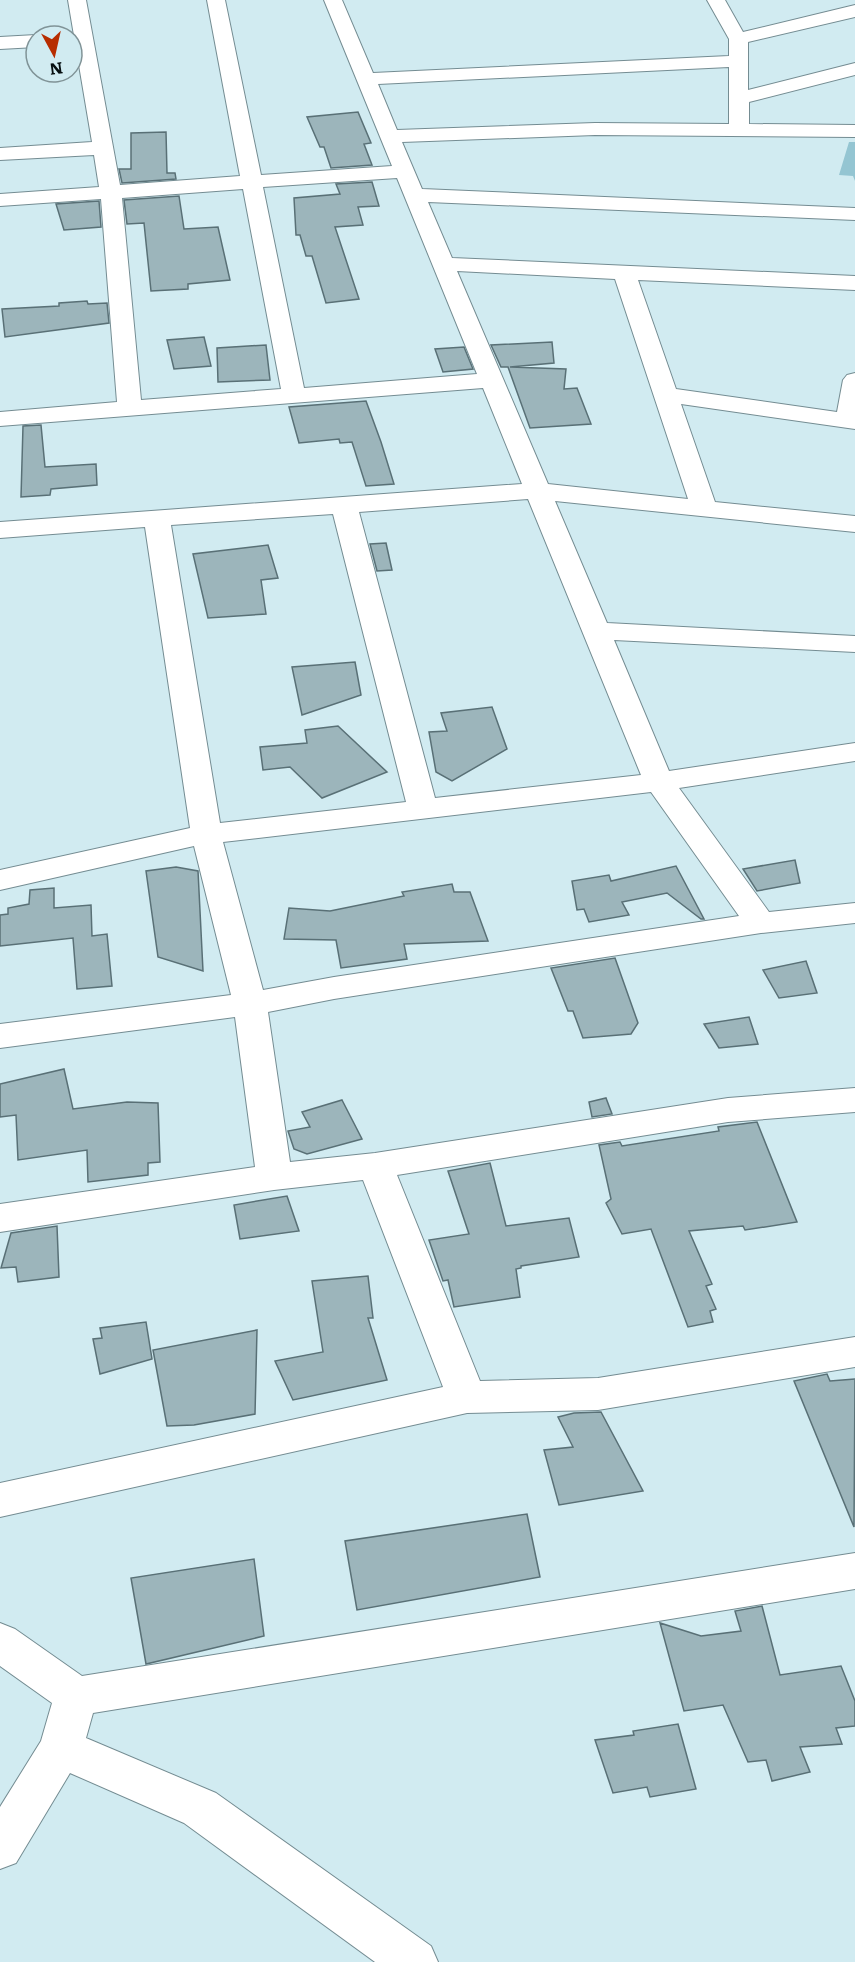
<svg xmlns="http://www.w3.org/2000/svg" width="855" height="1962" font-family="Literata,serif">
	<style>
		.green { fill: #94c5d2 }
		.building { fill: #9cb5bb; stroke: #597076; stroke-width: 1.5 }
		.lines { fill: none; stroke-linecap: round; stroke-linejoin: round }
		.street-casing { stroke: #748c92; stroke-width: 2 }
		.street { fill: #fff; fill-rule: evenodd }
	</style>
	<rect width="100%" height="100%" fill="#d1ebf1"/>
	<path class="green" d="M849 142H855V181L853 176 839 175Z"/>
	<path class="building" d="M358 112 371 143 364 144 372 165 331 168 324 147H320L307 117Z
		M166 132 167 173H175L176 179 122 183 119 169H131V133Z
		M372 182 379 206 358 207 363 225 335 227 359 299 326 303 312 256H306L300 235H296L294 198 340 194 336 184Z
		M179 196 184 229 218 227 230 280 188 284V289L151 291 144 223 127 224 124 200Z
		M99 201 101 227 64 230 56 204Z
		M87 301 88 304 107 303 109 323 5 337 2 309 59 306V303Z
		M204 337 211 366 174 369 167 340Z
		M552 342 554 363 510 367 566 369 564 389 577 388 591 424 530 428 508 367H501L491 345Z
		M266 345 270 380 218 382 217 348Z
		M464 347 473 369 443 372 435 349Z
		M366 401 381 442 394 484 366 486 352 442 340 443 339 439 299 443 289 407Z
		M41 425 45 467 96 464 97 485 51 489 50 495 21 497 23 426Z
		M386 543 392 570 377 571 370 544Z
		M268 545 278 578 261 580 266 614 208 618 193 554Z
		M355 662 361 695 302 715 292 667Z
		M492 707 507 749 452 781 436 772 429 732 447 731 441 713Z
		M338 726 387 772 322 798 290 767 263 770 260 747 307 743 305 730Z
		M795 860 800 883 757 891 743 869Z
		M676 866 704 919H701L667 893 622 902 629 915 589 922 584 909 577 910 572 881 609 875 611 881Z
		M176 867 198 871 203 971 158 957 146 871Z
		M452 884 454 892H470L488 941 404 944 407 959 341 968 336 940 284 939 289 908 330 911 404 896 402 892Z
		M54 888V908L91 905 92 936 107 934 112 986 77 989 73 938 0 946V915L8 914V908L29 904 30 890Z
		M615 958 638 1023 631 1034 583 1038 573 1011H568L551 968Z
		M806 961 817 993 779 998 763 970Z
		M749 1017 758 1044 719 1048 704 1024Z
		M64 1069 73 1109 127 1102 158 1103 160 1162 148 1163V1175L88 1182 87 1150 18 1160 16 1115 0 1117V1084Z
		M606 1098 612 1114 592 1117 589 1102Z
		M342 1100 362 1139 307 1154 294 1149 288 1131 310 1127 302 1112Z
		M757 1122 797 1222 745 1230 743 1226 689 1231 712 1284 706 1286 716 1309 710 1311 713 1322 688 1327 651 1229 622 1234 606 1203 611 1199 599 1145 620 1142 622 1146 719 1131 718 1127Z
		M490 1163 506 1226 569 1218 579 1257 521 1266V1268L516 1269 520 1297 454 1307 448 1280 443 1281 429 1240 469 1234 448 1171Z
		M287 1196 299 1231 240 1239 234 1205Z
		M57 1226 59 1277 18 1282 16 1267 1 1268 11 1233Z
		M368 1276 373 1318H368L387 1380 293 1400 275 1361 323 1352 312 1281Z
		M146 1322 152 1359 100 1374 93 1339 102 1338 100 1328Z
		M257 1330 255 1414 194 1425 167 1426 153 1350Z
		M827 1374 830 1381 855 1379 854 1527 794 1381Z
		M601 1412 643 1491 559 1505 544 1450 573 1447 558 1417 574 1413Z
		M527 1514 540 1577 357 1610 345 1541Z
		M254 1559 264 1636 146 1664 131 1578Z
		M762 1606 780 1675 841 1666 855 1701V1726L836 1728 842 1744 800 1747 810 1772 772 1781 766 1760 748 1762 723 1705 684 1711 660 1623 701 1636 741 1631 735 1611Z
		M678 1724 696 1789 650 1797 647 1787 613 1793 595 1740 634 1735 633 1731Z"/>
	<g class="lines">
		<g class="street-casing">
			<path id="street" d="M68 0H86L120 185 240 176 207 0H225L261 175 392 166 324 0H342L373 73 729 56V39L707 0H725L743 32 855 5V17L748 42V90L855 63V75L749 102V124L855 125V137L595 135 402 142 422 189 855 208V220L428 202 452 258 855 276V290L638 280 676 389 837 412 843 380 847 375 855 373V429L681 404 715 502 855 516V532L555 501 607 623 855 636V652L614 640 669 771 855 743V761L679 788 769 912 855 903V923L761 933 334 999 268 1012 290 1162 375 1153 728 1098 855 1088V1112L728 1122 397 1175 480 1381 598 1378 855 1337V1367L598 1410 467 1413 0 1517V1483L443 1387 363 1180 274 1190 0 1232V1204L255 1167 235 1017 0 1048V1024L231 995 194 846 0 890V870L190 828 145 527 0 538V522L522 484 483 388 0 426V412L117 402 101 199 0 206V194L99 187 94 155 0 160V148L92 142ZM729 67V124L595 123 397 130 378 84ZM397 178 477 374 304 388 263 187ZM243 189 281 389 141 400 122 198ZM457 271 615 279 688 499 548 484ZM528 499 641 775 435 798 359 512ZM333 514 406 802 220 823 171 525ZM651 792 739 916 334 977 263 990 223 842Z
				M36 35 39 36H36V47L0 49V37Z
				M855 1553V1589L93 1713 86 1738 216 1793 431 1946 438 1962H375L184 1823 70 1773 16 1863 0 1869V1807L41 1741 52 1703 0 1666V1623L15 1629 82 1676Z"/>
		</g>
		<use href="#street" class="street"/>
	</g>
	<g transform="translate(54 54) rotate(172)"><circle r="28" fill="#d1ebf1" stroke="#809397" stroke-width="1.5"/>
	<path d="M0-4.5L10 22L0 15L-10 22Z" fill="#b72d00"/>
	<text y="-9" font-size="16" font-weight="bold" text-anchor="middle" fill="#060f11">N</text>
	</g>
</svg>
